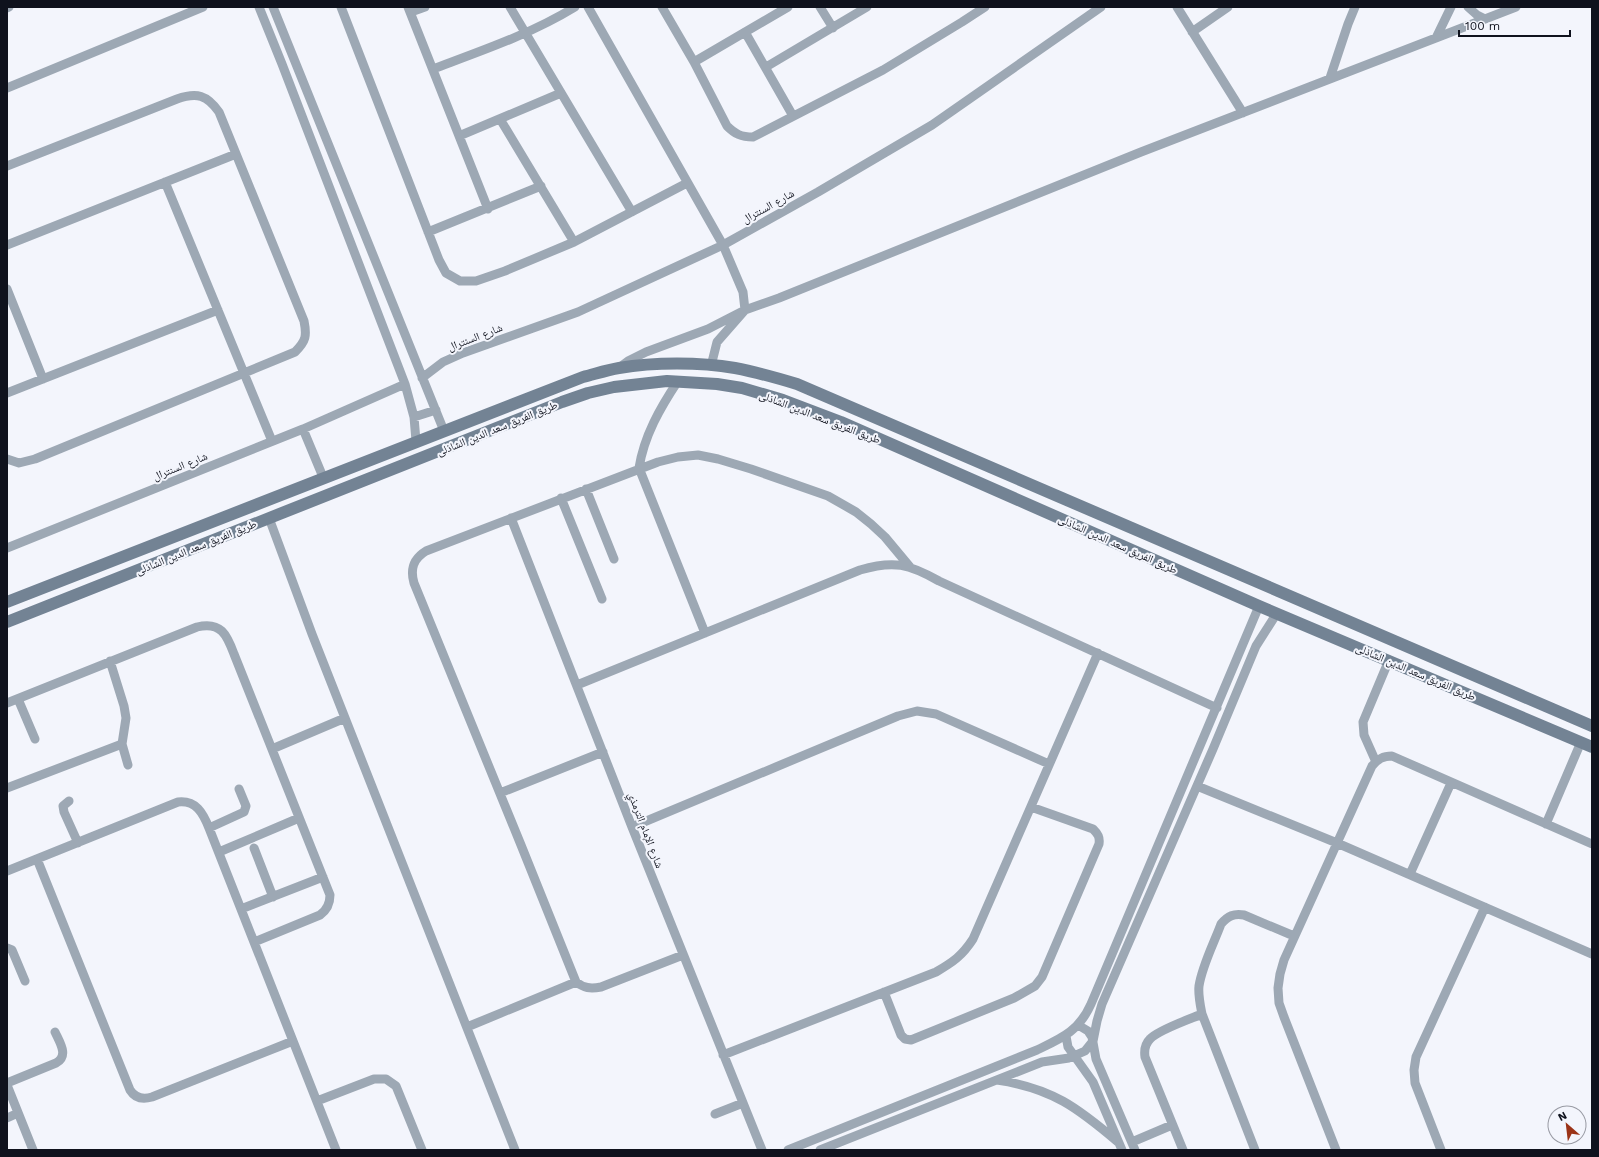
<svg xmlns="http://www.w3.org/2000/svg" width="1599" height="1157" font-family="'Work Sans','Noto Naskh Arabic',sans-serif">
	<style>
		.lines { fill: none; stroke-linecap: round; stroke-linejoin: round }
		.street { stroke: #9da8b4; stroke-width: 9 }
		.secondary { stroke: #738394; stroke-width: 12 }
		.labels { text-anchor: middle; stroke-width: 4; stroke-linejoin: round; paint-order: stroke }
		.street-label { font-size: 11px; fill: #0f121d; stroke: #f3f5fc }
	</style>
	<rect width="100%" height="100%" fill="#f3f5fc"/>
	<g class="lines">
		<path class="street" d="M259 7 282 64 405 384 414 417 416 441
			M273 7 444 431
			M341 7 439 260 446 273 460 281H476L505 271 574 242 687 183
			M408 7 488 209
			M510 7 632 212
			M588 7 723 245 743 292 745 310 717 342 711 366
			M662 7 694 62 727 126C735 134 741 137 753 137L883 70 962 22 985 7
			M820 7 833 28
			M1177 7 1243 113
			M1468 7 1477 15 1485 19
			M7 8 9 7
			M411 12 425 7
			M745 32 793 116
			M1192 32 1228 7
			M1436 38 1451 7
			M694 62 788 7
			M766 67 867 7
			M433 69C481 51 531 34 575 7
			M1330 78 1348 24 1355 7
			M7 88 203 7
			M500 119 574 242
			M459 136 561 93
			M7 166 177 99C197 92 207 95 219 112L304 321C307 336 306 341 295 352L35 459 19 463 7 459
			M165 182 272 441
			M428 232 541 186
			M7 245 236 154
			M7 289 43 379
			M620 367 628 361 646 352 708 329 745 310 779 298 1141 152 1516 7
			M422 378 443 362 463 353 578 312 723 245 818 192 932 125 1101 7
			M678 381C660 408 644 436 639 468L705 633
			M7 393 218 310
			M414 417 436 410
			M303 429 323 477
			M586 489 614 559
			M561 498 602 599
			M269 518 312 634 515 1150
			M511 518 632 827 762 1150
			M7 548 303 429 405 384
			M110 661 124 706 126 718 122 744 128 765
			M577 685 860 570C894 560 909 564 939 581L1217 708
			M18 699 35 739
			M7 703 197 627C221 621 227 635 234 654L330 895C330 904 327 910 320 915L254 942
			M272 749 345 718
			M1376 762 1364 735 1363 722 1389 660
			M1197 786 1337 843 1592 954
			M7 788 122 744
			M500 793 603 752
			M69 801 63 806 64 812 78 843
			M1546 824 1581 742
			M632 827 898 716 917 711 936 714 1049 764
			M209 828 244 812 246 806 239 789
			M254 848 273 897
			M219 852 299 818
			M37 859 130 1090C135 1098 142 1100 152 1097L293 1041
			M7 871 178 802C196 800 203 813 209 828L336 1150
			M1410 874 1451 783
			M241 909 323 877
			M7 948 12 950 25 981
			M683 955 601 987C590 989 584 988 576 982L521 845 414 583C410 569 413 559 426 551L658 462 678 457 698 455 718 459 751 469 828 496 856 512 871 524 885 537 910 567
			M884 992 901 1035 905 1039 911 1040 1014 998 1035 986 1042 977 1099 844C1100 837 1098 834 1093 829L1031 807
			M1078 1025 1088 1031 1092 1037 1096 1059 1135 1150
			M467 1027 576 982
			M1066 1036 1068 1047 1093 1082 1122 1150
			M723 1055 936 972C953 962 962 956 973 939L1098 653
			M997 1080C1052 1088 1078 1108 1118 1142
			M7 1083 56 1063C69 1056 60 1043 55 1032
			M7 1085 33 1150
			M317 1101 374 1079H386L396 1086 422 1150
			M715 1114 743 1103
			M7 1118 18 1113
			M1132 1142 1172 1125
			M788 1150 1037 1050C1062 1038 1079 1031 1091 1004L1259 606
			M820 1150 1042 1062 1069 1058 1085 1051 1093 1041 1097 1021 1102 1004 1213 749 1256 646 1277 613
			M1183 1150 1145 1057C1144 1050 1145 1044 1150 1039 1158 1030 1190 1019 1202 1014
			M1255 1150 1202 1014C1200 1004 1198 995 1199 986 1202 966 1214 943 1221 924 1228 916 1234 913 1244 915L1294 936
			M1336 1150 1284 1017 1279 1003 1278 988 1280 974 1284 960 1372 766C1378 759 1383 756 1392 756L1592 844
			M1441 1150 1415 1083 1414 1070 1416 1057 1485 907"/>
		<path class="secondary" d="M7 602 583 377C595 374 607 370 619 368 654 362 700 362 735 368 756 372 777 378 797 384L1592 726
			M7 622 562 402 588 393 614 387 667 381 717 384 742 388 783 400 841 422 1259 606 1592 747"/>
	</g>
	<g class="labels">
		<g class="street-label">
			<text transform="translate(768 206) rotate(-29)" y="4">شارع السنترال</text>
			<text transform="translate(475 337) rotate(-21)" y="4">شارع السنترال</text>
			<text transform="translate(820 417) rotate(21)" y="4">طريق الفريق سعد الدين الشاذلى</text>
			<text transform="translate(497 428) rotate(-22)" y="4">طريق الفريق سعد الدين الشاذلى</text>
			<text transform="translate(180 466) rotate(-22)" y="4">شارع السنترال</text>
			<text transform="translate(1118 544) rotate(24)" y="4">طريق الفريق سعد الدين الشاذلى</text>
			<text transform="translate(196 547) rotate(-22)" y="4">طريق الفريق سعد الدين الشاذلى</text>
			<text transform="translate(1416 672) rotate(23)" y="4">طريق الفريق سعد الدين الشاذلى</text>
			<text transform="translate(646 830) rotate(69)" y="4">شارع الإمام الترمذي</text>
		</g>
	</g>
	<rect width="1599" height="1157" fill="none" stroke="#0f121d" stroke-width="16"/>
	<g transform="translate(1567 1125) rotate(332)"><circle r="19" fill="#f3f5fc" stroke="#989aa3"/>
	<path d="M0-3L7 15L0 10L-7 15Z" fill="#9b3317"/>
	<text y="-6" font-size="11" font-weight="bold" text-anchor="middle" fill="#0f121d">N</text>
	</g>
	<path d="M1459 30v6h111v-6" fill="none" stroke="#0f121d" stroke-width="2"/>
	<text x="1465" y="30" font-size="12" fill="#0f121d" stroke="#f3f5fc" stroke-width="3" paint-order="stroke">100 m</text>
</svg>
